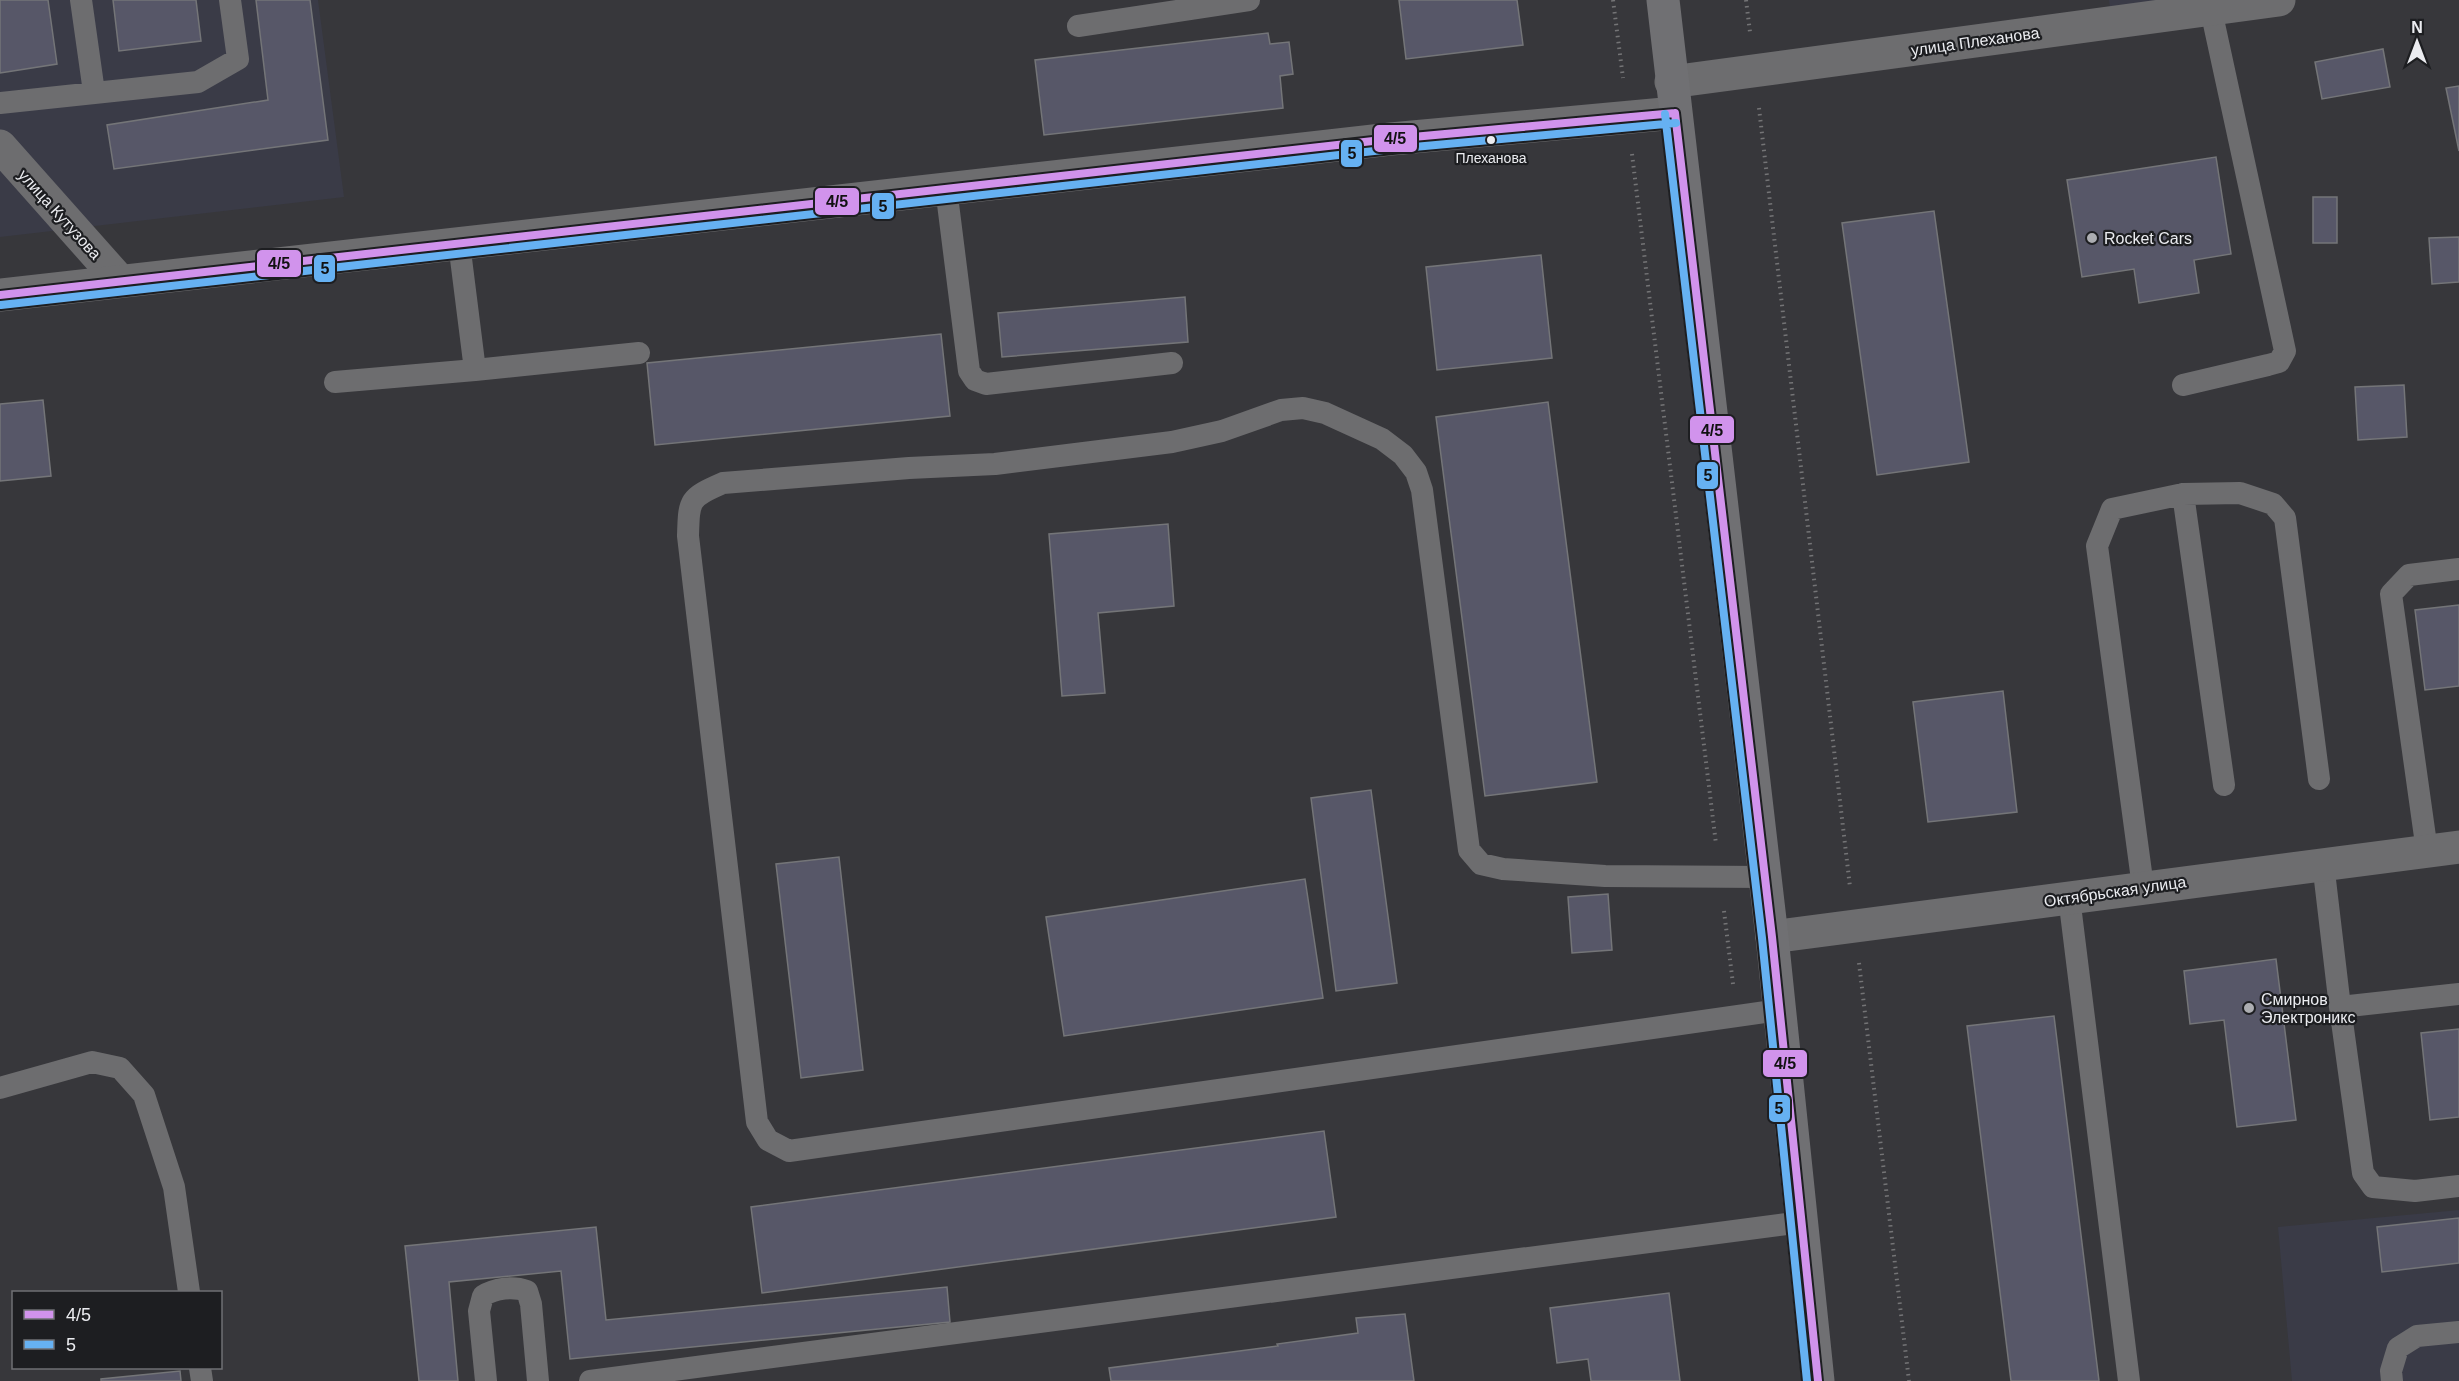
<svg xmlns="http://www.w3.org/2000/svg" width="2459" height="1381" font-family="Arial,sans-serif">
	<style>
		.built { fill: #3a3b47 }
		.building { fill: #575768; stroke: #747578; stroke-width: 1.5 }
		.lines { fill: none; stroke-linecap: round; stroke-linejoin: round }
		.path { stroke: #747476; stroke-width: 4; stroke-dasharray: 1.5 4.5; stroke-linecap: butt }
		.service { stroke: #6d6d6f; stroke-width: 22 }
		.minor { stroke: #6d6d6f; stroke-width: 33 }
		.tertiary { stroke: #6d6d6f; stroke-width: 33 }
		.trunk { stroke: #707073; stroke-width: 33 }
		.bus-1-casing { stroke: #1d1e21; stroke-width: 12 }
		.bus-2-casing { stroke: #1d1e21; stroke-width: 12 }
		.bus-1 { stroke: #d193ec; stroke-width: 8 }
		.bus-2 { stroke: #66b1f2; stroke-width: 8 }
		.bus-dot { fill: #ebecf0; stroke: #1d1e21; stroke-width: 2 }
		.poi-dot { fill: #acadb1; stroke: #1d1e21; stroke-width: 2 }
		.labels { text-anchor: middle; stroke-width: 4.5; stroke-linejoin: round; paint-order: stroke }
		.bus-label { font-size: 14px; fill: #ebecf0; stroke: #1d1e21 }
		.street-label { font-size: 16px; fill: #ebecf0; stroke: #1d1e21 }
		.poi-label { font-size: 16px; fill: #ebecf0; stroke: #1d1e21; text-anchor: start }
		.line-badge { stroke: #1d1e21; stroke-width: 2 }
		.pale-badge-label { font-size: 16px; text-anchor: middle; font-weight: bold; fill: #111 }
	</style>
	<rect width="100%" height="100%" fill="#37373b"/>
	<path class="built" d="M0 0H318L344 197 0 237Z
		M2109 0H2212L2111 15Z
		M2459 1210V1381H2292L2278 1227Z"/>
	<path class="building" d="M0 0H48L57 64 0 73Z
		M113 0H196L201 41 119 51Z
		M256 0H310L328 140 114 169 107 125 268 100Z
		M1399 0H1517L1523 45 1406 59Z
		M1268 33 1270 44 1289 42 1293 74 1280 76 1283 108 1044 135 1035 60Z
		M2383 49 2390 87 2322 99 2315 62Z
		M2459 86V151L2446 88Z
		M2216 157 2231 254 2194 260 2199 293 2139 303 2134 269 2082 277 2067 180Z
		M2313 197H2337V243H2313Z
		M1934 211 1969 462 1877 475 1842 223Z
		M2459 237V282L2432 284 2429 238Z
		M1541 255 1552 358 1437 370 1426 267Z
		M1185 297 1188 342 1002 357 998 313Z
		M941 334 950 416 655 445 647 363Z
		M2404 385 2407 437 2358 440 2355 387Z
		M43 400 51 476 0 481V404Z
		M1548 402 1597 782 1485 796 1436 417Z
		M1168 524 1174 606 1098 613 1105 693 1062 696 1049 534Z
		M2459 605V686L2425 690 2415 610Z
		M2003 691 2017 812 1928 822 1913 702Z
		M1371 790 1397 983 1336 991 1311 798Z
		M839 857 863 1070 801 1078 776 864Z
		M1305 879 1323 998 1064 1036 1046 917Z
		M1608 894 1612 950 1572 953 1568 897Z
		M2276 959 2296 1120 2237 1127 2224 1020 2190 1024 2184 971Z
		M2054 1016 2099 1381H2011L1967 1026Z
		M2459 1029V1117L2430 1120 2421 1033Z
		M1324 1131 1336 1217 762 1293 751 1207Z
		M2459 1218V1263L2382 1272 2377 1227Z
		M596 1227 606 1320 947 1287 950 1322 570 1359 561 1271 449 1282 458 1381H419L405 1246Z
		M1669 1293 1680 1381H1591L1588 1359 1557 1363 1550 1308Z
		M1405 1314 1414 1381H1111L1109 1368 1278 1346 1277 1344 1358 1333 1356 1318Z
		M180 1371 181 1381H101V1379Z"/>
	<g class="lines">
		<path class="path" d="M1613 0 1623 78
			M1746 0 1750 32
			M1759 108 1850 887
			M1632 154 1716 844
			M1724 911 1733 984
			M1859 963 1909 1381"/>
		<path class="service" d="M81 0 94 92
			M1078 26 1249 0
			M0 103 198 82 238 59 230 0
			M946 188 969 371 975 380 986 384 1172 363
			M459 243 475 370 639 353
			M335 382 475 370
			M2183 385 2268 365 2279 362 2285 351 2211 10
			M2183 494 2224 785
			M2427 851 2391 594 2409 575 2459 569
			M2323 863 2340 1007 2459 994
			M1765 877 1605 876 1503 869 1481 864 1469 850 1422 490 1416 472 1403 455 1382 439 1325 413 1303 408 1281 410 1222 431 1172 442 995 464 909 468 723 483C689 498 689 499 688 536L757 1122 768 1140 789 1151 1780 1010
			M2143 887 2097 546 2112 509 2183 494 2240 493 2273 504 2285 518 2319 779
			M2069 897 2129 1381
			M2340 1007 2363 1173 2373 1187 2415 1191 2459 1186
			M0 1088 92 1062 120 1068 144 1095 174 1187 189 1292
			M200 1368 202 1381
			M486 1381 479 1311 483 1296C495 1288 513 1286 527 1291L531 1304 538 1381
			M590 1381 1802 1222
			M2392 1381 2391 1371 2398 1348 2417 1336 2459 1332"/>
		<path class="minor" d="M1671 82 2279 0
			M0 146 120 281
			M1772 937 2459 847"/>
		<path class="tertiary" d="M0 295 1391 139 1675 113"/>
		<path class="trunk" d="M1663 0 1772 937 1818 1381"/>
		<g class="bus-1-casing">
			<path id="bus-1" d="M1675 113 1772 937 1818 1381
				M0 295 1391 139 1675 113"/>
		</g>
		<g class="bus-2-casing">
			<path id="bus-2" d="M1665 114 1762 938 1807 1381
				M1 305 1392 149 1676 123"/>
		</g>
		<use href="#bus-1" class="bus-1"/>
		<use href="#bus-2" class="bus-2"/>
	</g>
	<circle class="bus-dot" cx="1491" cy="140" r="5"/>
	<g class="poi-dot">
		<circle cx="2092" cy="238" r="6"/>
		<circle cx="2249" cy="1008" r="6"/>
	</g>
	<g class="labels">
		<g class="bus-label">
			<text x="1491" y="163">Плеханова</text>
		</g>
		<g class="street-label">
			<text transform="translate(1975 41) rotate(-8)" y="6">улица Плеханова</text>
			<text transform="translate(60 214) rotate(48)" y="6">улица Кутузова</text>
			<text transform="translate(2115 891) rotate(-8)" y="6">Октябрьская улица</text>
		</g>
		<g class="poi-label">
			<text x="2104" y="244">Rocket Cars</text>
			<text x="2261" y="1005">Смирнов<tspan x="2261" dy="18">Электроникс</tspan></text>
		</g>
	</g>
	<g class="line-badge">
		<rect x="1373" y="124" width="45" height="29" rx="6" fill="#d193ec"/>
		<rect x="1340" y="139" width="23" height="29" rx="6" fill="#66b1f2"/>
		<rect x="814" y="187" width="46" height="29" rx="6" fill="#d193ec"/>
		<rect x="871" y="192" width="24" height="28" rx="6" fill="#66b1f2"/>
		<rect x="256" y="249" width="46" height="29" rx="6" fill="#d193ec"/>
		<rect x="313" y="254" width="23" height="29" rx="6" fill="#66b1f2"/>
		<rect x="1689" y="415" width="46" height="29" rx="6" fill="#d193ec"/>
		<rect x="1696" y="461" width="23" height="29" rx="6" fill="#66b1f2"/>
		<rect x="1762" y="1049" width="46" height="29" rx="6" fill="#d193ec"/>
		<rect x="1768" y="1094" width="23" height="29" rx="6" fill="#66b1f2"/>
	</g>
	<g class="pale-badge-label">
		<text x="1395" y="144">4/5</text>
		<text x="1352" y="159">5</text>
		<text x="837" y="207">4/5</text>
		<text x="883" y="212">5</text>
		<text x="279" y="269">4/5</text>
		<text x="325" y="274">5</text>
		<text x="1712" y="436">4/5</text>
		<text x="1708" y="481">5</text>
		<text x="1785" y="1069">4/5</text>
		<text x="1779" y="1114">5</text>
	</g>
	<rect x="12" y="1291" width="210" height="78" fill="#1d1e21" stroke="#6f7074" stroke-width="1.5"/>
	<rect x="24" y="1310" width="30" height="9" fill="#d193ec" stroke="#6f7074" stroke-width="1.5"/>
	<text x="66" y="1321" font-size="18" fill="#ebecf0">4/5</text>
	<rect x="24" y="1340" width="30" height="9" fill="#66b1f2" stroke="#6f7074" stroke-width="1.5"/>
	<text x="66" y="1351" font-size="18" fill="#ebecf0">5</text>
	<g transform="translate(2417 42)" stroke="#1d1e21" stroke-width="4.5" paint-order="stroke">
	<path d="M0-4.5L10 22L0 15L-10 22Z" fill="#ebecf0"/>
	<text y="-9" font-size="16" font-weight="bold" text-anchor="middle" fill="#ebecf0">N</text>
	</g>
</svg>
